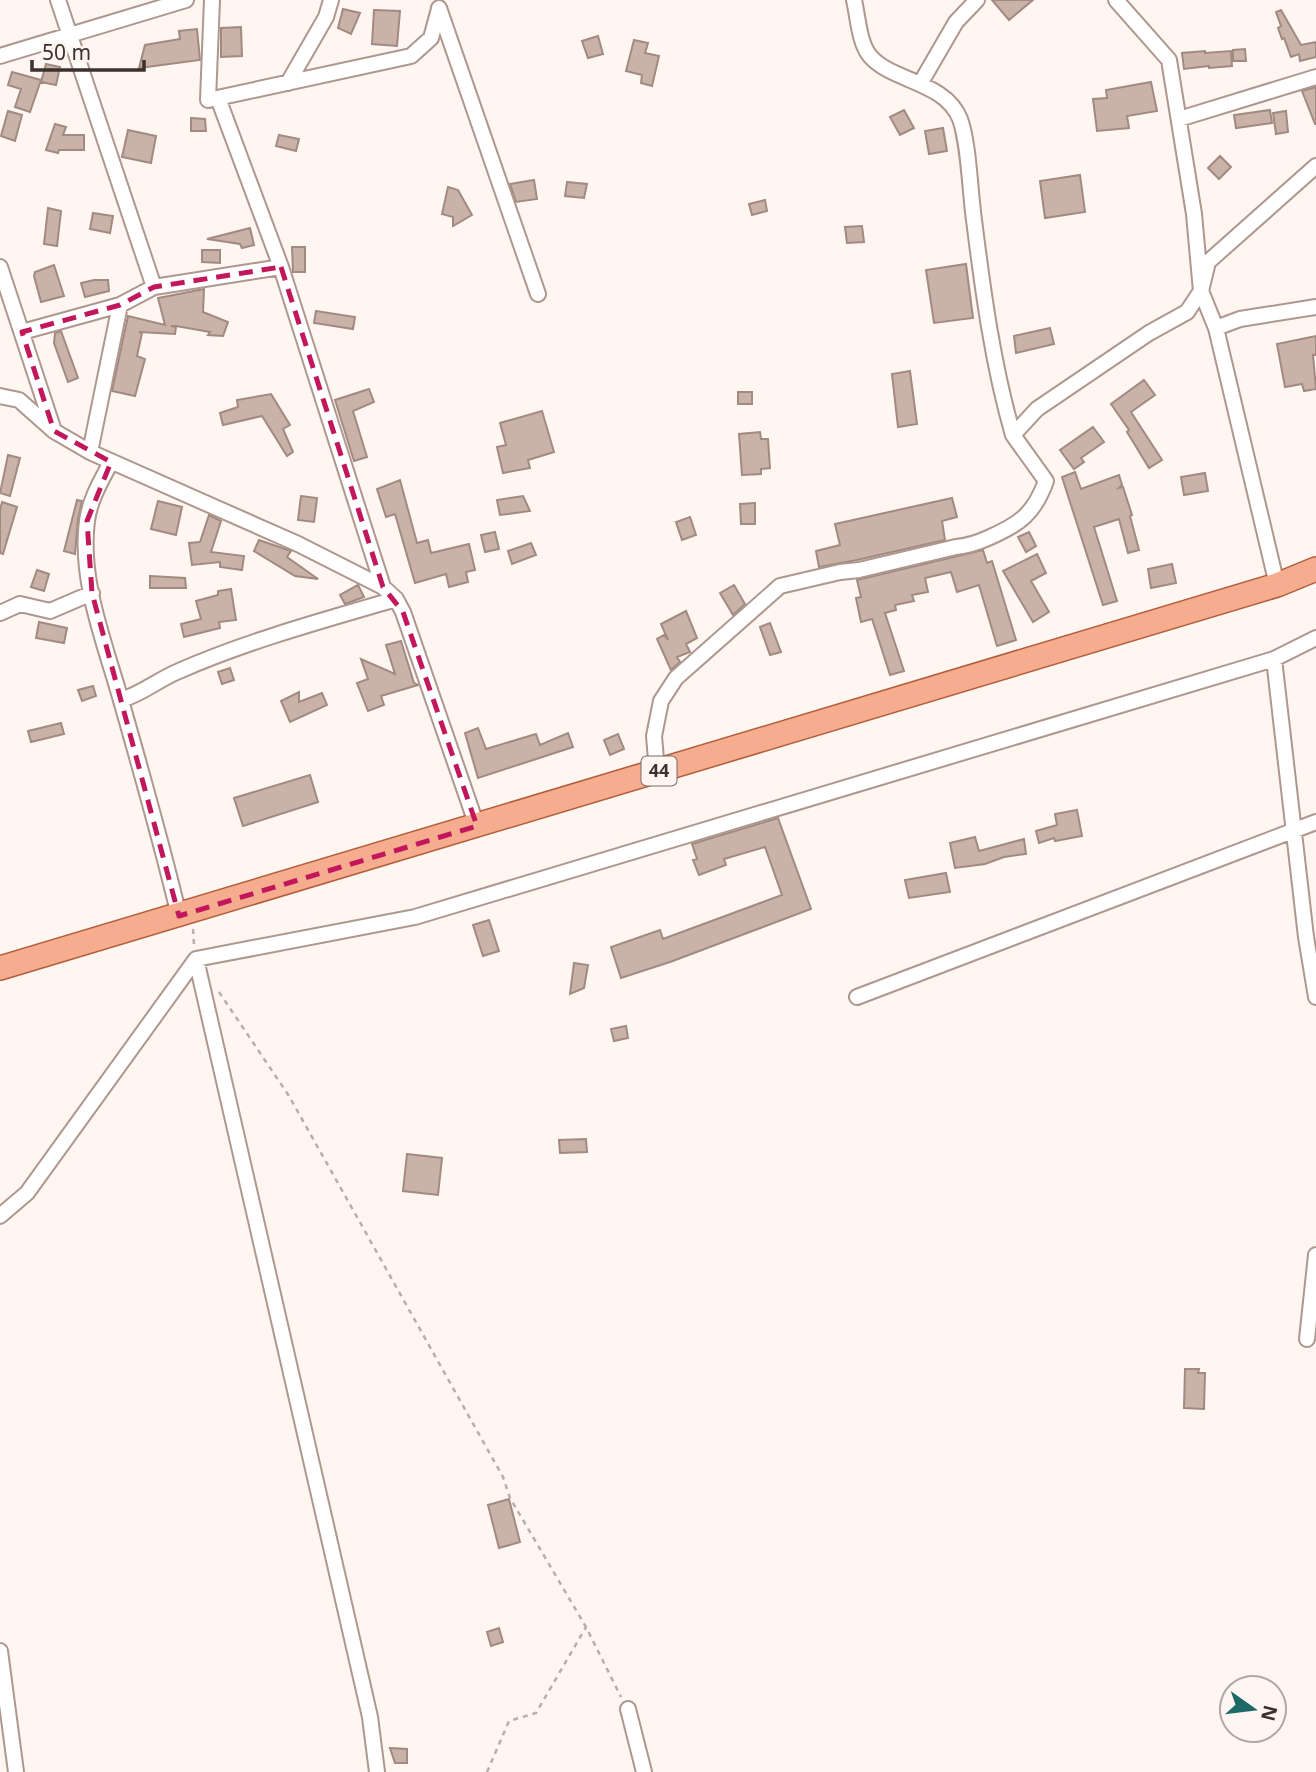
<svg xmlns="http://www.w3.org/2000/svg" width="1316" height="1772" font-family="'Noto Sans',sans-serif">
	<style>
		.building { fill: #cab2a9; stroke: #a18a81; stroke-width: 2 }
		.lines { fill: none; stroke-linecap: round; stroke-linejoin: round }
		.street-casing { stroke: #ae978e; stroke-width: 18 }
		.primary-casing { stroke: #b15d3b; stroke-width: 26 }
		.path { stroke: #b8aeab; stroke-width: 2.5; stroke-dasharray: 5 5; stroke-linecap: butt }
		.street { stroke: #fff; stroke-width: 14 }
		.primary { stroke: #f6ac8e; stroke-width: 23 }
		.marked { fill: none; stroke: #c2185b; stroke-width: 5; stroke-dasharray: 14 9; stroke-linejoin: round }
		.labels { text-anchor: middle; stroke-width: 6; stroke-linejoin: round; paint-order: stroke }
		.shield { fill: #fff5f1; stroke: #766c68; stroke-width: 2 }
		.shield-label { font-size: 18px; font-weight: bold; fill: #3b312e }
	</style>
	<rect width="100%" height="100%" fill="#fff5f1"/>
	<path class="building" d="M992 0H1033L1009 20Z
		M343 9 360 13 351 34 338 28Z
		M374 10 400 11 397 46 372 44Z
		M1281 10 1301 45 1316 42V57L1300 61 1299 54 1291 57 1284 38 1282 39 1278 28 1281 26 1276 12Z
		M241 27 242 56 221 57V28Z
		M197 29 200 60 139 68 145 45 180 39 179 31Z
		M598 36 603 54 588 58 582 41Z
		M634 40 648 43 645 53 659 56 652 86 641 83 642 75 626 71Z
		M1245 49 1246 61H1233V50Z
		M1205 51V53L1231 51 1232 66 1209 68V66L1184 69 1182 53Z
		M46 64 60 67 56 85 41 82Z
		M12 72 41 80 30 112 15 107 21 89 8 85Z
		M1151 82 1157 111 1127 116 1129 128 1097 131 1093 99 1107 98 1106 90Z
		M1316 87V124H1315L1302 91Z
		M904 110 914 128 900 135 890 117Z
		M1270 110 1272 123 1236 128 1234 115Z
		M8 111 22 115 15 141 1 136Z
		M1286 111 1288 132 1276 134 1273 113Z
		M191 118 205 119 206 131H191Z
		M55 124 66 127 63 135H84V150H59L58 153 46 150Z
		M943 128 947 151 929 154 925 131Z
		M128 130 156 136 151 163 122 157Z
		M279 135 299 139 296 151 276 146Z
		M1220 156 1231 167 1219 179 1208 168Z
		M1080 175 1085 212 1045 218 1040 181Z
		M534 180 537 199 516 202 510 184Z
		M567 182 587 184 584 198 565 196Z
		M448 187 458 190 472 215 453 226V217L442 214Z
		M765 200 767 211 752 215 749 204Z
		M48 208 61 211 57 246 44 244Z
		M93 213 113 216 110 233 90 229Z
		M862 226 864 242 847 243 845 227Z
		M250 228 254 245 242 248 240 244 207 239Z
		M292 247H305V272H293Z
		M202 250H220V263L202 262Z
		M966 264 973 318 934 323 926 270Z
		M54 265 64 296 41 302 34 276 35 272Z
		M94 280H108L109 291 85 297 81 283Z
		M204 289 203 312 228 322 223 336 208 335 210 332 176 326H171L176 327 175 334 139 332 142 333 137 356 145 359 135 396 112 391 128 316 165 325 158 298Z
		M316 311 355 317 353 329 314 323Z
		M1050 328 1054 344 1016 353 1014 336Z
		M61 331 78 378 68 382 54 343 55 333Z
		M1316 336V355H1313L1316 389 1304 391 1302 384 1285 387 1277 344Z
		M910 371 917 424 898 427 892 374Z
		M1144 380 1155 395 1131 412 1162 460 1149 468 1127 432 1129 430 1111 404Z
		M369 389 374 402 353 411 367 457 354 461 335 400Z
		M738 392H752V404H738Z
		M271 394 290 425 283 429 293 452 287 456 262 416 223 425 220 413 238 407 237 400Z
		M542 411 554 452 528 460 530 468 503 473 497 447 506 445 500 423Z
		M1093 427 1104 442 1081 458 1084 462 1074 469 1060 450Z
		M760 432 761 439H768L770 468 761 469V474L742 475 739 434Z
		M8 455 20 458 10 496 0 493Z
		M1075 472 1081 489 1119 475 1122 485 1119 488 1123 487 1132 515 1130 516 1139 550 1128 553 1119 519 1094 527 1117 601 1103 605 1062 477Z
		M1205 473 1208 491 1184 495 1181 477Z
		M400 480 417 543 428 540 431 553 469 544 475 570 466 572 468 582 449 587 446 574 415 583 395 514 386 517 377 489Z
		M301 496 317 498 314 522 298 520Z
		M523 496 530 511 500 515 497 500Z
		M952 498 957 517 942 521 945 540 857 560 819 567 816 551 840 545 835 524Z
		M77 500 82 501 78 519 75 554 64 551Z
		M158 501 182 507 176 535 151 529Z
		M2 502 17 507 3 554 0 553V510Z
		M755 503V524H741L740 504Z
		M209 515 221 521 211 552 244 556 242 570 220 567V562L192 565 189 543 200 542Z
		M690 517 696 535 682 540 676 522Z
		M495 532 499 549 485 552 481 535Z
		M1029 532 1036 546 1026 552 1018 537Z
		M259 540 291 551 287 557 318 579 295 576 254 551Z
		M531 543 536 555 512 564 508 551Z
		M983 550 987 563 992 561 1016 640 997 646 979 585 957 592 951 572 925 578 928 592 912 595 914 601 895 605 896 610 885 613 904 671 890 675 872 619 861 622 856 598 861 597 857 580Z
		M1037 554 1046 573 1031 581 1049 612 1033 622 1003 571Z
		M1172 564 1176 583 1151 588 1148 569Z
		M37 570 49 574 44 591 31 587Z
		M150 576 185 578 186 588H150Z
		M358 585 364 597 345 604 340 595Z
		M734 585 745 604 733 615 720 593Z
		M231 589 236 620 219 622 220 628 184 637 181 624 201 619 196 601 218 595V591Z
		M686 611 697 638 686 644 690 652 677 657 680 662 671 670 657 639 664 635 668 640 661 624Z
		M39 622 67 628 64 643 36 638Z
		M770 623 781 652 770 655 760 627Z
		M401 641 414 683 418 685 381 696 384 705 368 711 357 683 368 679 361 659 395 674 386 645Z
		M230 668 234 680 222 684 218 672Z
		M93 686 96 696 82 701 78 690Z
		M299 692V702L322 693 327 705 290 722 281 701Z
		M61 723 64 734 31 742 28 731Z
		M478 728 486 749 536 734 540 745 568 733 573 747 478 778 465 733Z
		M618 734 624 749 610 755 604 740Z
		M310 775 318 802 243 826 234 798Z
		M1077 810 1082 836 1055 841 1054 838 1039 843 1036 831 1057 825 1055 814Z
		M778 818 811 909 670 962 621 978 611 947 660 930 663 939 782 895 765 847 724 859 726 865 699 875 693 860 697 859 692 844Z
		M975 837 979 851 1024 839 1026 854 1004 857 985 864 955 868 950 843Z
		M946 873 950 892 909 898 905 880Z
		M489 920 499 951 483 956 473 925Z
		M574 963 588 965 584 988 570 994Z
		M626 1026 628 1038 614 1041 611 1029Z
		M586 1139 587 1152 560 1153 559 1140Z
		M407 1154 442 1158 438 1195 403 1191Z
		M1185 1369H1199L1198 1373H1205L1204 1409 1184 1408Z
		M509 1499 520 1542 499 1548 488 1505Z
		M499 1628 503 1642 491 1646 487 1632Z
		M390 1748 407 1749V1763H395Z"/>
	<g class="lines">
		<g class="street-casing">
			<path id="street" d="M58 0 154 287
				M212 0 208 100 411 56 431 38 439 9
				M854 0C858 17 859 43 870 56 892 82 945 81 960 119 969 144 970 192 974 220 983 292 993 366 1013 435
				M1116 0 1169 60 1194 214 1201 291 1216 328 1277 585
				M439 8 538 294
				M0 56 186 0
				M288 83 326 17 331 0
				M920 84 956 22 977 0
				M218 98 281 267 383 587
				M1179 119 1316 77
				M0 267 53 428
				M1216 328 1240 319 1316 307
				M22 332 120 305
				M0 396 19 400 54 431 90 452 298 544 383 587 396 599 403 612 477 826
				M90 452 120 305 154 287 281 267
				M111 462C101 481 90 499 87 521 79 582 106 646 122 704 142 774 162 844 179 916
				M0 613 20 604 50 611 92 593
				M1274 659 1306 937 1316 997
				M121 700C142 694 159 679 179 671 247 641 324 620 396 599
				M657 771 654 736 661 701 676 678 780 586 840 572 859 570 956 547C968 546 977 543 988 538 1020 524 1034 514 1046 481L1013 435 1037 409 1149 333 1187 312 1201 291 1208 262 1316 166
				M196 959 370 1717 377 1772
				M857 997 1316 822
				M0 1216 27 1193 196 959 415 917 1274 659 1316 638
				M1307 1339 1316 1255
				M0 1651 16 1772
				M628 1709 644 1772"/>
		</g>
		<g class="primary-casing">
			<path id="primary" d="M0 968 1277 585 1316 569"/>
		</g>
		<path class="path" d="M193 929 194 944
			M219 992 289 1096 503 1477 510 1498 586 1627 621 1697
			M487 1772 509 1721 536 1713 586 1627"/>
		<use href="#street" class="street"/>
		<use href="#primary" class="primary"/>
	</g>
	<path class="marked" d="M281 267 383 587 403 612 477 826 179 916 92 593 87 521 111 462 54 431 22 332 120 305 154 287Z"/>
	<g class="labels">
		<rect class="shield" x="641.5" y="756.5" width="35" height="29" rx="5"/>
		<g class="shield-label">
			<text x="659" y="777">44</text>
		</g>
	</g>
	<g transform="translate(1253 1709) rotate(104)"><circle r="33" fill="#fff5f1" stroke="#b1a7a3" stroke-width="2"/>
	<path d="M0-5L12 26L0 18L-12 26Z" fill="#1d6967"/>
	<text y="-10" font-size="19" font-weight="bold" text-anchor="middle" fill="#3b312e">N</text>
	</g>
	<path d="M32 60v10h112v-10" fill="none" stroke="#3b312e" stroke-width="3.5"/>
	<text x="42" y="60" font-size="21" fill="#3b312e" stroke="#fff5f1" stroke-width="5" paint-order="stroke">50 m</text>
</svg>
